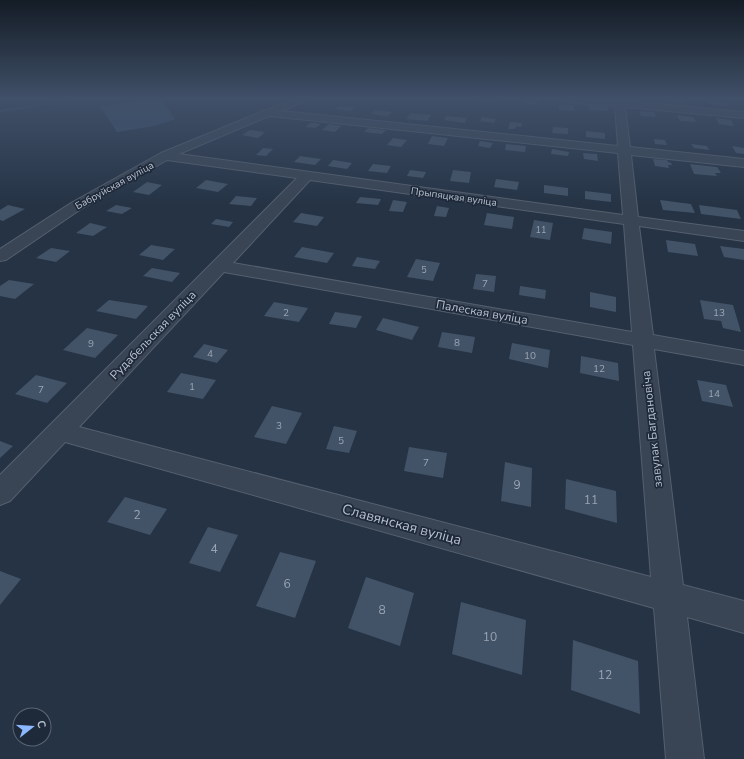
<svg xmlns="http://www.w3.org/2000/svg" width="744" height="759" font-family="'Nunito Sans',sans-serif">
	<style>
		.water { fill: #374e6d }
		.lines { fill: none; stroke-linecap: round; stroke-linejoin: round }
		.stream { fill: #374e6d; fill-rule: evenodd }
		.building { fill: #435367 }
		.minor-casing { stroke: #555f6e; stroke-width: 2 }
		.minor { fill: #394554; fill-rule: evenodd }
		.labels { text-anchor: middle; stroke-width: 3.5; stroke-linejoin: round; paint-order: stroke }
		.far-number-label { font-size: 9px; fill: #9aa5b4 }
		.far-street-label { font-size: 10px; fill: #b7c0ce; stroke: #1e293a }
		.number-label { font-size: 10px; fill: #9aa5b4 }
		.street-label { font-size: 12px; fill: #b7c0ce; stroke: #1e293a }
		.near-number-label { font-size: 12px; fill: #9aa5b4 }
		.near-street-label { font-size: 14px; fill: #b7c0ce; stroke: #1e293a }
	</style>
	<rect width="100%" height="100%" fill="#253345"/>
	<path class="water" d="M146 99H161L175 119 154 126 117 132 100 106Z"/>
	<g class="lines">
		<path class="stream" d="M83 99H87L0 112V110Z"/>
	</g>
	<path class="building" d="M475 99H499L498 103 474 101Z
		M668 99H683L685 103 669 101Z
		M525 100 538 101 536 105 523 103Z
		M708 101 726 102 729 106 711 105Z
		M559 105 574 106V111L559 110Z
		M589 105 608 107V111L589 110Z
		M339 106 355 107 350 111 334 109Z
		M375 110 392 112 388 116 371 114Z
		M639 111 654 112 656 117 641 116Z
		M411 113 431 115 427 121 406 119Z
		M677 115 693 117 696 122 680 121Z
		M446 116 467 118 465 123 444 120Z
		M482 117 496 119 494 123 480 121Z
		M716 118 731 120 734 126 719 124Z
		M510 122 522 123 521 127 516 126 515 129H508Z
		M310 123H315L321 124 315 128 305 127Z
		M329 124 341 126 335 132 322 130Z
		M553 127 568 128V134L552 133Z
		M368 128 386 130 382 134 364 132Z
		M250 130 265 132 258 138 242 135Z
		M586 131 605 133V139L586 137Z
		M432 136 448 138 444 146 428 144Z
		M393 138 407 140 401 147 387 145Z
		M654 139 665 140 667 145 655 144Z
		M480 141 486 142 493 143 490 148 478 146Z
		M506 144 526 146 525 152 505 150Z
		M691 144 707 146 709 150 694 148Z
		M732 146 744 148V154L736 153Z
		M263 148 273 149 266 156 256 155Z
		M552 149 569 152 568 156 551 154Z
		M583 153 597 154 598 161 584 159Z
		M300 156 321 159 315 165 294 162Z
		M653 159 667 160 668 162 671 163 672 165H668L669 168 655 166Z
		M333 160 352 163 347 169 328 166Z
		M373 164 391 166 387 173 368 171Z
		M690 164 717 167 721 173H715L717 176 694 174Z
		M410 170 426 172 423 178 407 176Z
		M453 170 471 172 469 183 450 181Z
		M496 179 519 182 517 190 494 187Z
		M206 180 228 184 218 192 196 188Z
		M147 182 162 185 149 195 133 192Z
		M544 185 568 188V196L544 193Z
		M585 191 611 194V202L585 199Z
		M236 196 257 198 251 206 229 204Z
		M360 197 381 199 378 205 356 203Z
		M393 200 407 202 403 212 389 211Z
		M660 200 691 204 695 213 663 210Z
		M8 205 25 209 3 221 0 220V210Z
		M116 205 132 208 122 214 106 211Z
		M699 205 737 210 741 219 701 214Z
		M437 206 449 208 446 217 434 216Z
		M301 213 324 217 317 226 293 222Z
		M487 213 514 217 512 229 484 225Z
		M216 219 233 222 229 227 211 224Z
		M534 220 553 223 550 240 530 237Z
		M90 223 107 227 93 236 76 233Z
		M584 228 612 232 611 244 582 239Z
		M666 240 695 244 698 256 668 252Z
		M151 245 175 249 163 260 139 255Z
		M720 246 744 249V260L724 257Z
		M302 247 334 253 327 263 294 257Z
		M51 248 70 251 56 262 36 258Z
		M357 257 380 261 375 269 352 266Z
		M416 259 440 263 433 281 407 277Z
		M152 268 180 273 172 282 143 276Z
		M476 274 496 276 494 292 473 289Z
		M9 280 34 284 15 299 0 296V286Z
		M520 286 546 290 545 299 519 295Z
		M590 292 616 297V312L590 307Z
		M109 300 148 306 136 319 96 311Z
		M700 300 733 305 741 332 723 328 721 321 704 319Z
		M274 302 308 308 299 322 264 316Z
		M335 312 362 316 356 328 329 324Z
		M383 318 419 327 412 340 376 330Z
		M87 328 118 335 95 358 63 350Z
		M442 332 475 337 472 353 438 347Z
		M512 343 550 350 548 368 509 359Z
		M204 344 228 350 217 363 193 357Z
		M581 356 618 363 619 381 580 373Z
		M181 373 216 380 203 399 167 392Z
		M36 375 67 383 47 403 15 394Z
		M697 380 726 385 733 407 702 401Z
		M272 406 302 413 286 444 254 437Z
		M334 426 357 431 349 453 326 449Z
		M0 441 13 446 0 458Z
		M409 447 447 453 443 478 404 471Z
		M505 462 532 468 531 507 501 501Z
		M566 479 616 491 617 523 565 509Z
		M125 497 167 509 150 535 107 522Z
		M208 527 238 535 220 572 189 563Z
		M280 552 316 561 295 618 256 606Z
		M0 571 21 579 0 605Z
		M366 577 414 593 400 646 348 628Z
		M461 602 526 620 522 675 452 654Z
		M573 640 638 661 640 714 571 690Z"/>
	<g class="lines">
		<g class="minor-casing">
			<path id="minor" d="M293 99H306L304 101 281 111 618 146 615 106 565 102 562 101 560 99 614 100V99H624V101L744 112V118L625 107 630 147 744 159V167L631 155 638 217 744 231V241L639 226 653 335 744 351V365L654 349 683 585 744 601V633L687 617 704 759H666L654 608 65 442 10 501 0 505V475L297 178 167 160 81 209 6 260 0 261V249L71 203 161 153ZM269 116 618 153 623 215 179 154ZM310 180 624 224 632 332 233 263ZM224 272 633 345 651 577 79 427Z"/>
		</g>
		<use href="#minor" class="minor"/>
	</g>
	<linearGradient id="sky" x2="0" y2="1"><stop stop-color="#141c26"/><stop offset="0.48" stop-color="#405068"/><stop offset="1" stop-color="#405068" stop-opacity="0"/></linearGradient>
	<rect width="744" height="205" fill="url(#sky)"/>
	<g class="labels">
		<g class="far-number-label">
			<text x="541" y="233">11</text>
			<text x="424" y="273">5</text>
		</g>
		<g class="far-street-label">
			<text transform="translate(114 185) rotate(-29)" y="4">Бабруйская вуліца</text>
			<text transform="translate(454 196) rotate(8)" y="4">Прыпяцкая вуліца</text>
		</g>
		<g class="number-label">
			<text x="485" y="287">7</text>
			<text x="286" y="316">2</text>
			<text x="719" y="316">13</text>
			<text x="457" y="346">8</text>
			<text x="91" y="347">9</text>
			<text x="210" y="357">4</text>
			<text x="530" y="359">10</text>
			<text x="599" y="372">12</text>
			<text x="192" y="390">1</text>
			<text x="41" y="393">7</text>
			<text x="714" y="397">14</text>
			<text x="279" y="429">3</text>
			<text x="341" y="444">5</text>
			<text x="426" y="466">7</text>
		</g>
		<g class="street-label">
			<text transform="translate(482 312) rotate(10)" y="4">Палеская вуліца</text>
			<text transform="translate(153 335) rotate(-46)" y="4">Рудабельская вуліца</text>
			<text transform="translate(652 429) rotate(-96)" y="4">завулак Багдановіча</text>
		</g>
		<g class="near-number-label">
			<text x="517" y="489">9</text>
			<text x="591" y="504">11</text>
			<text x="137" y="519">2</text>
			<text x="214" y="553">4</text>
			<text x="287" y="588">6</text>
			<text x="382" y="614">8</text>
			<text x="490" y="641">10</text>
			<text x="605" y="679">12</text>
		</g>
		<g class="near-street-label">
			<text transform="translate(402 524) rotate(15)" y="5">Славянская вуліца</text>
		</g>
	</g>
	<g transform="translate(32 727) rotate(73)"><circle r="19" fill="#1e293a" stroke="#5b6575"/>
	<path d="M0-3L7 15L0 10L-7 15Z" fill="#8bb8ff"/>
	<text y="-6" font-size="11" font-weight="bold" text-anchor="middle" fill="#b7c0ce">С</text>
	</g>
</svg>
